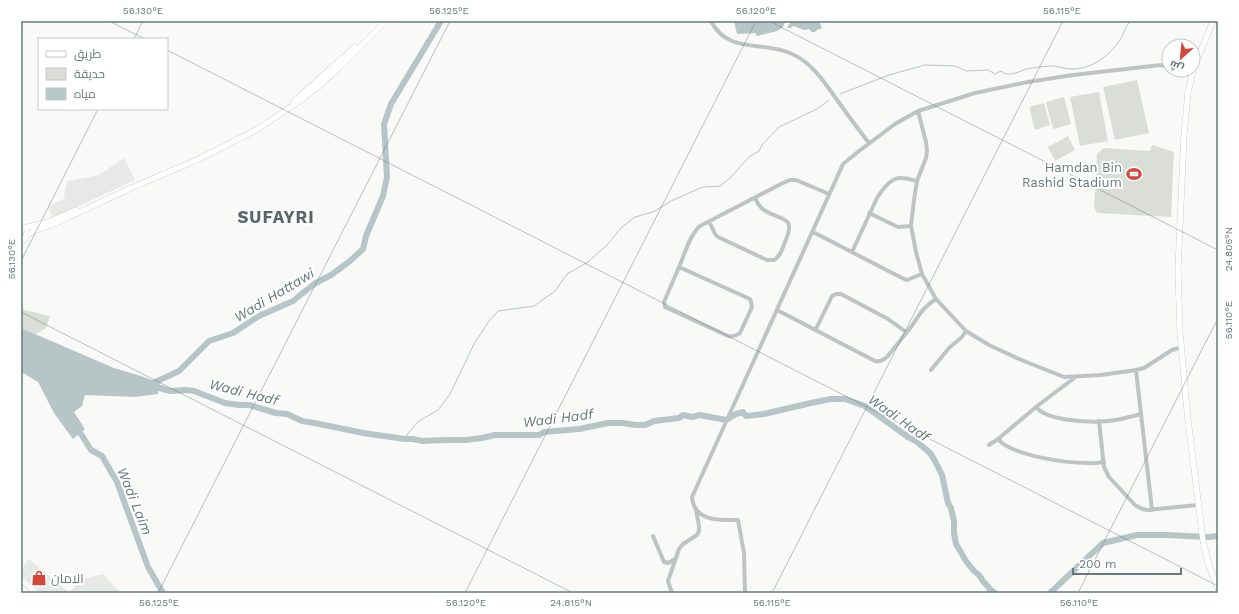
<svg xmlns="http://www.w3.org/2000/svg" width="1239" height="614" font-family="'Work Sans',Cairo,sans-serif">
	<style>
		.built { fill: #e7e9e7 }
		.green { fill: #daded7 }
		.water { fill: #b6c5c6 }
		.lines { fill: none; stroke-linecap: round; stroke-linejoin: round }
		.stream { stroke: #b6c5c6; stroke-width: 1 }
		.river { stroke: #b6c5c6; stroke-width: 6 }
		.secondary-casing { stroke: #b3babd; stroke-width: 6 }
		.highway-casing { stroke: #b4b9bb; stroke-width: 8 }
		.street { stroke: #bec4c6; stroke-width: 4 }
		.secondary { stroke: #fff; stroke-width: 5.5 }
		.highway { stroke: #fff; stroke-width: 7 }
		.ticks { fill: none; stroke: #66797f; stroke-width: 1; stroke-opacity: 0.45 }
		.labels { text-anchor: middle; stroke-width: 4; stroke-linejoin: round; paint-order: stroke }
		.poi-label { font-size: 13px; fill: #66797f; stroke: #fff; text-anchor: end }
		.water-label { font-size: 14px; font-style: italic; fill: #617779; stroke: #fff }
		.district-label { font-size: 17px; font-weight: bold; letter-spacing: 1px; fill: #58666b; stroke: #fff }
		.neatline { fill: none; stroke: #66797f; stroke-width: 1.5 }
		.ticks-label { font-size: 10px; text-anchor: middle; fill: #66797f }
	</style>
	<rect width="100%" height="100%" fill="#f9f9f7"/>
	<path class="built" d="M124 158 135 180 53 218 48 207 65 198 64 193 68 181 85 178 99 175Z
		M29 559 69 592 80 582 87 578 103 574 120 593H40L21 576V570Z"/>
	<path class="green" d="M1137 80 1149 133 1115 140 1103 87Z
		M1099 92 1108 141 1080 146 1070 97Z
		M1064 97 1071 124 1053 129 1046 102Z
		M1044 103 1050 125 1035 130 1029 107Z
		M1068 136 1075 150 1055 161 1048 147Z
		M1152 145 1174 152 1171 217 1097 213 1094 207 1097 154 1104 148 1150 151Z
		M21 309 50 316 46 328 36 334 21 328Z"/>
	<path class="water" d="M734 21H786C784 23 784 25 783 27 780 32 762 34 757 36L755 33 737 34Z
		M789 21H820V23L822 28 817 30 815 32H812L809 29 804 30 793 26 791 28H787L790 23Z
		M21 328 114 368 141 376 160 383 158 394 135 397 85 395 82 406 74 412 85 429 73 439 54 413 38 382 21 372Z"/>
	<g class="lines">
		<path class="stream" d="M840 94 889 75 925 65 955 66 966 71 988 70 995 74 1001 71C1011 79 1021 69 1032 68 1039 67 1047 66 1054 66 1060 67 1066 69 1072 69 1092 69 1109 56 1120 40 1124 34 1125 27 1130 21
			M405 439 409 432 419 421 438 410 450 394 474 344 489 321 498 311 534 306 555 291 567 274 588 262 608 244 621 228 635 217 653 212 671 201 703 187 720 186 730 178 749 157 759 151 762 145 779 127 817 109 829 100"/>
		<path class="river" d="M151 384 179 371 209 341 233 333 259 316 293 301 314 284 331 275 350 261 363 249 366 236 383 196 387 177 384 124 391 104 441 21
			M153 386 170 391 186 390 194 391 225 403 239 405H249L276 413 287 414 302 421 314 423 339 428 363 433 405 439H413L422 441 445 440H466L482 438 495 435H539L544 432 579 429 608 423H622L636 425H645L654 421 679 418 683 415 692 417 700 415 726 420 736 414 743 412 746 416 764 414 811 403 831 399H845L865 406 908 437 916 441 930 453 934 459 942 475 948 503 951 508 954 521V533L956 544 966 561 974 571 979 575 983 581 990 589 995 593
			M76 426 91 450 102 456 117 482 148 567 163 593
			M1050 593 1103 543 1137 535H1166L1208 537 1218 536"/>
		<g class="secondary-casing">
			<path id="secondary" d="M1193 70 1188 92 1184 135 1178 270 1180 332 1187 411 1203 541 1209 566 1218 588
				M1193 70 1213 21
				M293 102 355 47
				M24 228 48 222 76 210
				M27 235 33 231 54 224 131 188 199 159 256 130 294 105 319 86 340 67 386 21
				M21 241 25 239 27 233"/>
		</g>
		<g class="highway-casing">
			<path id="highway" d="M21 588 26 593"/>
		</g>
		<path class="street" d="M711 21C728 55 764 40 792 54 813 63 827 86 840 104 849 117 859 130 869 143
			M1178 70 1192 74
			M918 111 926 142 927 151 926 158 917 181 914 200 911 226 916 252 922 274 936 299 966 331 989 345 1019 359 1064 377 1101 375 1136 370 1144 368 1172 350 1182 347
			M869 213 898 227 911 226
			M709 221 715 234 718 237 767 260H774C781 256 782 249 785 242 797 215 781 221 764 210 759 207 757 202 755 198
			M813 232 902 278 907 280 922 274
			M852 252 877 198C882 190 891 177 901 178 907 178 912 180 917 181
			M679 267 750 299 751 302 752 307 740 333C736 336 733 337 728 336L665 307 664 302Z
			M679 267C684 256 690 234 700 226L781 184 790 180H796L829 194
			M777 310 875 361C881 362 883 360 887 357 895 347 903 337 911 327 920 314 922 308 936 299
			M816 329 832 296 836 294H841L888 319 906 332
			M931 370 949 348 962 337 966 331
			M1136 370 1152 510
			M1036 407 1065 385 1077 376
			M1099 421 1104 467 1109 477 1135 505 1142 509 1147 510 1198 505
			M998 439 1036 407C1047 421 1091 423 1108 421 1119 420 1130 417 1141 414
			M989 445 998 439C1012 456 1066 463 1088 463 1093 464 1098 463 1104 462
			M653 536 664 562 668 563 675 559
			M672 593 668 581 679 549 683 544 697 535 699 531V526L696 510
			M745 593 744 553 738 520C720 520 694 522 692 497L843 164 859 151 895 124 918 111 975 93 1028 82 1073 75 1161 65 1169 67"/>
		<use href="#secondary" class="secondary"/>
		<use href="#highway" class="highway"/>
	</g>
	<path class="ticks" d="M109 21 145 39M769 21 1218 250M134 39 143 21M167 50 1218 586M21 261 98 109M21 312 573 593M158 593 450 21M465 593 756 21M772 593 1063 21M1078 593 1218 318"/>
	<defs>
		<g id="stadium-bare" transform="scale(1.2)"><path d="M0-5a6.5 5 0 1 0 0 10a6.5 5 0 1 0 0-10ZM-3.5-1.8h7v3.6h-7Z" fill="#d4473c" stroke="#fff" stroke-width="2.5" paint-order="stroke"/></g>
		<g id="shop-bare" transform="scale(1.2)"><path d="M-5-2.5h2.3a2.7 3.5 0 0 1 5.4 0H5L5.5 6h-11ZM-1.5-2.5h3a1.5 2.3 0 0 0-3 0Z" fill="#d4473c" stroke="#fff" stroke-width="2.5" paint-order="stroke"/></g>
	</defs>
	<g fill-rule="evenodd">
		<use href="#stadium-bare" x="1134" y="174"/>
		<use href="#shop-bare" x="39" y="578"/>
	</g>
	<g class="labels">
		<g class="poi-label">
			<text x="1122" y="172">Hamdan Bin<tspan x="1122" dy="15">Rashid Stadium</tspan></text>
			<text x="51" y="583" text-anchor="start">الامان</text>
		</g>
		<g class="water-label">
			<text transform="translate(274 295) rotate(-31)" y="5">Wadi Hattawi</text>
			<text transform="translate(244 392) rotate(14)" y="5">Wadi Hadf</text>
			<text transform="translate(558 418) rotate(-7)" y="5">Wadi Hadf</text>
			<text transform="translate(899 418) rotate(35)" y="5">Wadi Hadf</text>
			<text transform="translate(135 501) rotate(68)" y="5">Wadi Laim</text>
		</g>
		<g class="district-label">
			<text x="276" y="223">SUFAYRI</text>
		</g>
	</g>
	<rect width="1239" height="614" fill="none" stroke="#ffffff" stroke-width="44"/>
	<rect x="38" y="38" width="130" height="72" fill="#ffffff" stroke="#c2c9cc"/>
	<rect x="46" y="51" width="20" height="6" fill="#ffffff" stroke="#c2c9cc"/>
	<text x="74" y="58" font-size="12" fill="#66797f">طريق</text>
	<rect x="46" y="68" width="20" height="12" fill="#daded7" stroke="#c2c9cc"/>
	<text x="74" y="78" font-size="12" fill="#66797f">حديقة</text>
	<rect x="46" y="88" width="20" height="12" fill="#b6c5c6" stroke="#c2c9cc"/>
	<text x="74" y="98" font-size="12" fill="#66797f">مياه</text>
	<g transform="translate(1181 58) rotate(207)"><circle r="19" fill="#ffffff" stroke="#c2c9cc"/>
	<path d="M0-3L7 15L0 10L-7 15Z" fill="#d4473c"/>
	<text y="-6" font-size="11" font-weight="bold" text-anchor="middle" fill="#66797f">ش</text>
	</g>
	<path d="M1073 568v6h108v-6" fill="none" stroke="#66797f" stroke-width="2"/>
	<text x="1079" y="568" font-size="12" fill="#66797f" stroke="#ffffff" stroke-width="3" paint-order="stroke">200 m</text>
	<rect x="22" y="22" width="1195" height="570" class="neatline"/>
	<g class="ticks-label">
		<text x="143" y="14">56.130°E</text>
		<text x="449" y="14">56.125°E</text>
		<text x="756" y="14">56.120°E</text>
		<text x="1062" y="14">56.115°E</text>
		<text transform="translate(1228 249) rotate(-90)" y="4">24.805°N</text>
		<text transform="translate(11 259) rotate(-90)" y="4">56.130°E</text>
		<text transform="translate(1228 320) rotate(-90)" y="4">56.110°E</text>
		<text x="159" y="606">56.125°E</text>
		<text x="466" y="606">56.120°E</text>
		<text x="571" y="606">24.815°N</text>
		<text x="772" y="606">56.115°E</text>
		<text x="1079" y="606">56.110°E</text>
	</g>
</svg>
